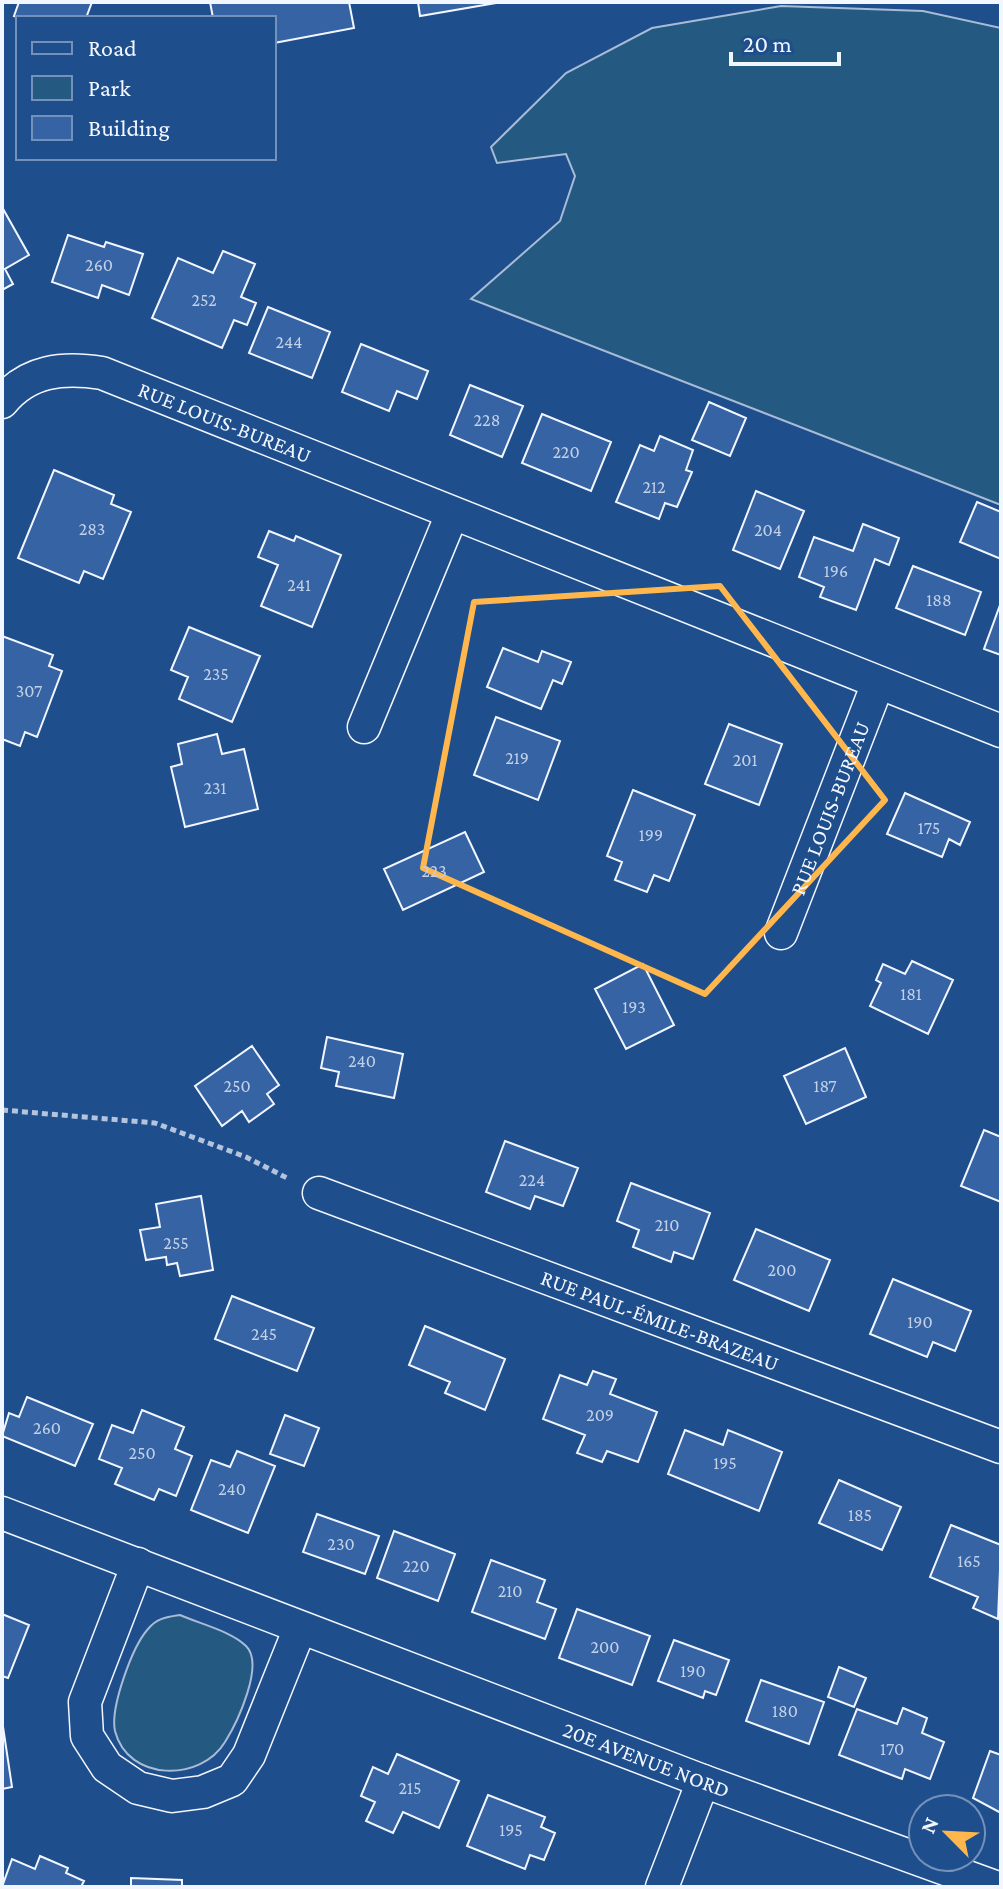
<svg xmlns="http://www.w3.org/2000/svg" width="1003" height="1889" font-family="'Crimson Pro',serif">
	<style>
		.green { fill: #245a82; stroke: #a8bbd7; stroke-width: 2 }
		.building { fill: #3563a3; stroke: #f2f6ff; stroke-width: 2 }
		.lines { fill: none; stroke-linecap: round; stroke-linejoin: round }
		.street-casing { stroke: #f2f6ff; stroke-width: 35 }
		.path { stroke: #b3c4dc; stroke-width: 5; stroke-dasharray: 6 4; stroke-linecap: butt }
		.street { stroke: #1f4e8c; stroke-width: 32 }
		.marked { fill: none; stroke: #ffb74d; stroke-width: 6; stroke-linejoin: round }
		.labels { text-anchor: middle; stroke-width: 6; stroke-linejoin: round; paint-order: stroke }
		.number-label { font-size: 18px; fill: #c3d1e8 }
		.street-label { font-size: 22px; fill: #f2f6ff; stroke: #1f4e8c }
	</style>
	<rect width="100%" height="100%" fill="#1f4e8c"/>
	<path class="green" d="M781 6 923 11 1001 28V505L471 299 560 221 575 176 566 154 497 163 491 147 566 73 652 28Z
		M180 1615C200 1624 231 1631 246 1646 265 1664 237 1723 225 1742 201 1782 128 1782 115 1731 110 1708 132 1647 148 1629 157 1618 167 1617 180 1615Z"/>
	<path class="building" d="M19 2H92L86 18H20L14 16Z
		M210 2H349L354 28 274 43V18H213Z
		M418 2H502L420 16Z
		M2 207 29 255 5 269 13 284 2 290Z
		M68 235 104 247 106 242 143 254 129 295 102 285 98 298 52 282Z
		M223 251 255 264 241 297 256 303 247 325 234 320 222 348 152 318 178 258 213 273Z
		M268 307 330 332 312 378 249 353Z
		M361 344 428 371 417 399 397 391 389 411 342 392Z
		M470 385 523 406 502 457 450 435Z
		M709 402 746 418 730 456 692 440Z
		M542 414 611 442 591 491 522 463Z
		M660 436 693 450 686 470 692 472 677 507 665 503 659 519 616 502 640 445 654 451Z
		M54 470 114 495 111 504 131 512 103 579 84 571 79 583 18 558Z
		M756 491 804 511 780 569 733 550Z
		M977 502 1001 512V559L960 542Z
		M863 524 899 538 889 565 875 559 856 610 820 597 824 587 799 577 814 537 853 551Z
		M269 531 294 541 296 536 341 555 312 627 261 606 278 565 258 557Z
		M913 566 981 592 965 635 896 608Z
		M1000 605H1001V655L984 649Z
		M189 627 260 656 232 722 179 699 188 677 171 670Z
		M2 636 53 655 49 666 62 671 37 737 25 732 20 746 2 739Z
		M503 648 538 662 542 651 571 662 562 684 553 680 541 709 487 687Z
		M496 717 560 741 538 800 474 775Z
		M729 724 782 744 759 805 705 784Z
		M217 734 222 754 244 749 258 809 185 827 171 767 182 764 178 744Z
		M633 790 695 815 669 881 654 875 647 892 615 880 622 862 607 856Z
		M905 793 970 822 960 845 949 839 942 857 887 834Z
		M465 832 484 872 403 910 384 869Z
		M912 961 953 980 928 1034 870 1006 881 983 876 980 883 964 905 974Z
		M643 964 674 1025 626 1049 595 989Z
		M327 1037 403 1054 394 1098 336 1086 339 1072 321 1068Z
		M252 1046 279 1085 267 1094 274 1104 249 1122 242 1111 222 1126 195 1086Z
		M845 1048 866 1097 806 1124 784 1076Z
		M984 1130 1001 1137V1202L961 1186Z
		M505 1141 578 1168 563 1206 535 1196 530 1209 486 1192Z
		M631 1183 710 1213 693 1259 674 1252 671 1262 633 1247 639 1230 617 1221Z
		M201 1196 213 1270 180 1276 177 1263 167 1265 166 1257 146 1260 140 1230 160 1227 156 1204Z
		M756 1229 830 1260 809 1311 734 1280Z
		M893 1279 971 1311 955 1351 933 1342 927 1357 870 1334Z
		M232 1296 314 1328 297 1371 215 1339Z
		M425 1326 505 1359 485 1410 445 1393 450 1382 409 1365Z
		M593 1371 616 1379 610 1394 657 1412 638 1462 607 1451 602 1462 577 1453 585 1435 543 1419 560 1375 587 1385Z
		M27 1397 93 1424 75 1466 2 1436 9 1413 19 1417Z
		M142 1410 184 1427 175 1449 192 1456 176 1496 159 1489 154 1500 115 1484 122 1468 99 1459 112 1425 133 1433Z
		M285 1415 319 1428 304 1466 270 1454Z
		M685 1430 723 1445 728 1430 782 1452 759 1511 668 1474Z
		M237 1451 275 1466 248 1533 191 1510 211 1460 230 1467Z
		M839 1480 901 1507 882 1550 819 1523Z
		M317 1514 379 1536 365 1574 303 1552Z
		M951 1525 1001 1545 998 1619 973 1608 978 1597 930 1577Z
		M394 1531 455 1554 438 1601 377 1578Z
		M491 1560 545 1580 537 1602 556 1609 545 1639 472 1612Z
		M577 1609 650 1636 632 1685 559 1658Z
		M2 1614 29 1625 8 1678 2 1676Z
		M674 1640 729 1660 716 1695 705 1691 703 1698 658 1681Z
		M839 1667 866 1678 854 1707 828 1697Z
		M761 1680 824 1702 809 1744 746 1721Z
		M903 1708 927 1718 922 1733 944 1742 930 1779 905 1769 902 1779 839 1755 857 1709 897 1724Z
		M2 1720 12 1787 2 1789Z
		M990 1751 1001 1755V1813L973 1798Z
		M397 1754 459 1781 439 1828 403 1812 393 1833 366 1821 375 1802 361 1796 373 1767 388 1774Z
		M488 1795 545 1817 541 1827 555 1833 544 1860 530 1855 525 1869 467 1846Z
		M40 1856 68 1868 66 1873 84 1881 81 1887H2L12 1859 35 1869Z
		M131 1878 182 1880V1887H131Z"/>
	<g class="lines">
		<g class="street-casing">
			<g id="street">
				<path id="s1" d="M2 402C28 370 63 367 102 373L1001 731"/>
				<path d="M364 727 452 514"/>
				<path id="s2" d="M781 933 878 683"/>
				<path id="s3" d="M319 1193 1001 1447"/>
				<path id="s4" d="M2 1513 703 1781 995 1887"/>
				<path d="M138 1564 85 1702 87 1736 107 1767 138 1788 172 1796 203 1792 232 1780 249 1755 300 1628"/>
				<path d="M662 1887 703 1781"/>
			</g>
		</g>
		<path class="path" d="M2 1110 155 1123 246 1157 289 1179"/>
		<use href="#street" class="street"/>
	</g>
	<path class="marked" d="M720 586 885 800 705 994 423 868 474 602Z"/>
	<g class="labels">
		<g class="number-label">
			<text x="99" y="271">260</text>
			<text x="204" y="306">252</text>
			<text x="289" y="348">244</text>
			<text x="487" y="426">228</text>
			<text x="566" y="458">220</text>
			<text x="654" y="493">212</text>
			<text x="92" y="535">283</text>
			<text x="768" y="536">204</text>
			<text x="836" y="577">196</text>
			<text x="299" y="591">241</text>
			<text x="939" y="606">188</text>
			<text x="216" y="680">235</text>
			<text x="29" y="697">307</text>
			<text x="517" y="764">219</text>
			<text x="745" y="766">201</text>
			<text x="215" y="794">231</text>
			<text x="929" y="834">175</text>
			<text x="651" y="841">199</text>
			<text x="434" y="877">223</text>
			<text x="911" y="1000">181</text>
			<text x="634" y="1013">193</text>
			<text x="362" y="1067">240</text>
			<text x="237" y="1092">250</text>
			<text x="825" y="1092">187</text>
			<text x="532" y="1186">224</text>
			<text x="667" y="1231">210</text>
			<text x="176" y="1249">255</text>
			<text x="782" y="1276">200</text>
			<text x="920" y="1328">190</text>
			<text x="264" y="1340">245</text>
			<text x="600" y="1421">209</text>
			<text x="47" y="1434">260</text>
			<text x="142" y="1459">250</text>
			<text x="725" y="1469">195</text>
			<text x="232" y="1495">240</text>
			<text x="860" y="1521">185</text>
			<text x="341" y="1550">230</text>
			<text x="969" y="1567">165</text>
			<text x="416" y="1572">220</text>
			<text x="510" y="1597">210</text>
			<text x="605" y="1653">200</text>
			<text x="693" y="1677">190</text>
			<text x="785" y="1717">180</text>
			<text x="892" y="1755">170</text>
			<text x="410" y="1794">215</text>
			<text x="511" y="1836">195</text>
		</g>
		<g class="street-label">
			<text dy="8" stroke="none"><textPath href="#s1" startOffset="242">RUE LOUIS-BUREAU</textPath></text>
			<text dy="8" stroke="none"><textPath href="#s2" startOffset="134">RUE LOUIS-BUREAU</textPath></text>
			<text dy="8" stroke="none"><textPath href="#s3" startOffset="364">RUE PAUL-ÉMILE-BRAZEAU</textPath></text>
			<text dy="8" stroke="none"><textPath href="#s4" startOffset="690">20E AVENUE NORD</textPath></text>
		</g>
	</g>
	<rect width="1003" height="1889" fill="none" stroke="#f2f6ff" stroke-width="8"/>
	<rect x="16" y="16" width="260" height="144" fill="#1f4e8c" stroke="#7391ba" stroke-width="2"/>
	<rect x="32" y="42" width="40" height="12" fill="#1f4e8c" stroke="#7391ba" stroke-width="2"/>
	<text x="88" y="56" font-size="24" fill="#f2f6ff">Road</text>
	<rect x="32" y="76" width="40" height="24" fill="#245a82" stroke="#7391ba" stroke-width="2"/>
	<text x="88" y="96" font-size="24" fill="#f2f6ff">Park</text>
	<rect x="32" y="116" width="40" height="24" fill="#3563a3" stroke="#7391ba" stroke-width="2"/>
	<text x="88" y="136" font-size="24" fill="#f2f6ff">Building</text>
	<g transform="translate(947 1833) rotate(294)"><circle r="38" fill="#1f4e8c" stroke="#7391ba" stroke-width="2"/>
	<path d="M0-6L14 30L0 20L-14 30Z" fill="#ffb74d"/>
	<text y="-12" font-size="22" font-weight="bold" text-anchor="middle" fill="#f2f6ff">N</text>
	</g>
	<path d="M731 52v12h108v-12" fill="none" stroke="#f2f6ff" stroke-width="4"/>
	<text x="743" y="52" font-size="24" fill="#f2f6ff" stroke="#1f4e8c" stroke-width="6" paint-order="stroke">20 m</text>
</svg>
